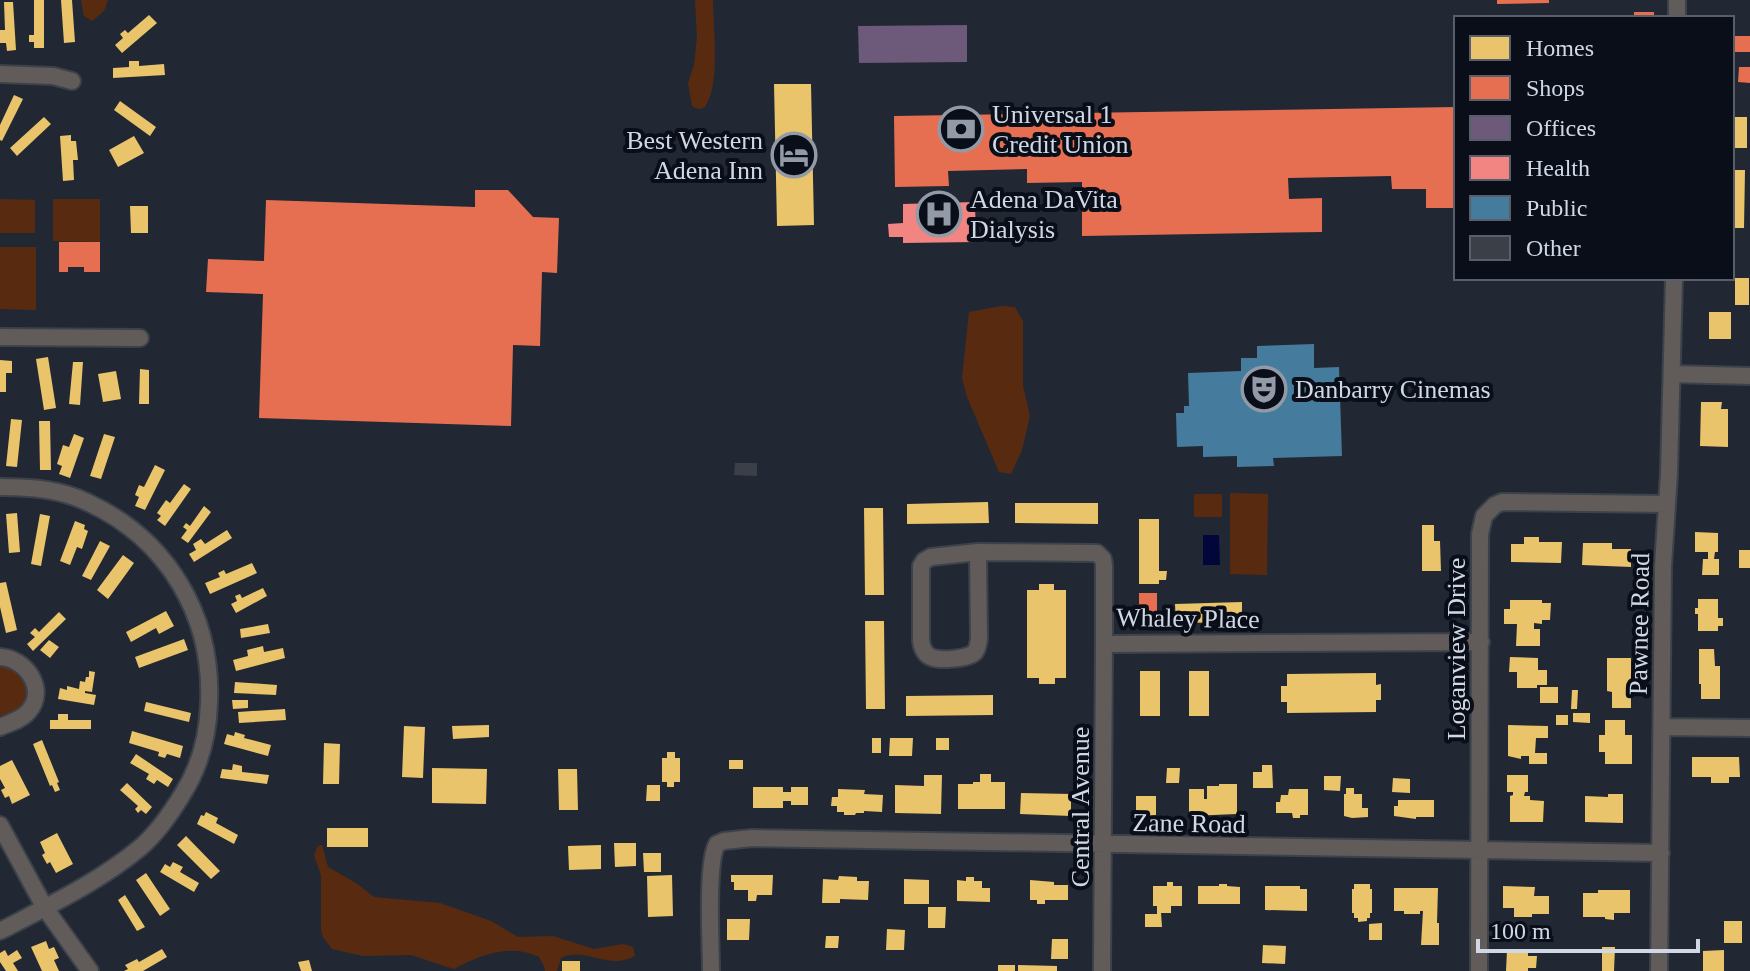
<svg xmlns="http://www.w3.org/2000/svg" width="1750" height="971" font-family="'Times New Roman',serif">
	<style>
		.green { fill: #582b11 }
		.water { fill: #030638 }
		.homes { fill: #e9c46a }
		.shops { fill: #e76f51 }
		.offices { fill: #6d597a }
		.health { fill: #f28482 }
		.public { fill: #457b9d }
		.building { fill: #3a3f48 }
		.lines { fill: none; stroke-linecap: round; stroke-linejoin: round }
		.minor-casing { stroke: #3c424a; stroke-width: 20 }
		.minor { stroke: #615b5a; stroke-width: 16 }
		.labels { text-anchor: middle; stroke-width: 8; stroke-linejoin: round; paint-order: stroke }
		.poi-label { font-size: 26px; fill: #d0d8e6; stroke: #0a0e18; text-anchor: start }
		.street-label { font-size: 26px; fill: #d0d8e6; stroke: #0a0e18 }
	</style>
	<rect width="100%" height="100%" fill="#222833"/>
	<path class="green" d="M81 0H108L104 11 92 21 84 16Z
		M695 0H713C713 27 721 87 704 108L698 109 692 106 688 83 694 65 697 37Z
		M0 199 35 200V233H0Z
		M53 199H100V242L53 241Z
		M0 247H36V310L0 309Z
		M1001 306 1015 307 1023 321V385L1030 416 1022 450 1011 474 999 472 967 397 962 378 969 312Z
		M1230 493 1268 494 1267 575 1230 574Z
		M1194 494H1222V517H1194Z
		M0 666C20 667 37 693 19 709 13 713 7 714 0 716Z
		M322 845 328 867 356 883 374 897 440 903 491 921 518 937 553 936 594 949 623 944 633 947 635 956C606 971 586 946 561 958L557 971H545L544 966 539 957C511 943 480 955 454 969L411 955 363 956 332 949 323 937 321 930V875L314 855 318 846Z"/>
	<path class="water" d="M1203 535H1219L1220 565H1203Z"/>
	<path class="homes" d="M34 0H44V48H34V42H29V35H34Z
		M61 0H72L75 42 64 43Z
		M4 2H13L16 50 7 51 6 43H0V30H5Z
		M149 15 157 23 122 53 115 45 123 38 120 34 125 30 128 33Z
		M129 61H139V66L164 64 165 75 113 78V68L129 67Z
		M774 84H811L814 225 777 226Z
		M14 95 23 99 2 141 0 140V125Z
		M120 101 156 127 150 136 114 110Z
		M1732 112H1735V117H1747V148H1732Z
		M44 117 51 124 17 156 10 148Z
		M71 135V141H76L78 160H73L74 180 63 181 60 136Z
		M134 136 144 153 118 167 109 150Z
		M1732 170H1745L1744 228H1732Z
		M130 206H148V233H131Z
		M1735 278H1749V305H1735Z
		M1709 312H1731V339H1709Z
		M48 357 56 408 44 410 36 359Z
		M0 360 12 361V373H6V392H0Z
		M73 362H83L80 405 69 404Z
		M140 369 149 370V404H139Z
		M116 371 121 399 103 402 98 374Z
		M1701 402H1722L1721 409H1728V447L1700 446Z
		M11 419 22 420 17 467 6 466Z
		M39 421H50L51 470H40Z
		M74 434 84 438 70 478 59 474 62 466 57 464 63 445 69 447Z
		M104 434 115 437 101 479 90 476Z
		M155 465 165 470 145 510 135 506 139 497 135 495 139 485 144 487Z
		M184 484 191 489 165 526 157 520 161 516 157 513 166 500 170 503Z
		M988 502 989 523 907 524V504Z
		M1015 503H1098V524L1015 523Z
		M204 506 211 512 188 543 181 538 187 530 183 527 186 523 190 526Z
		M864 508H883L884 595H865Z
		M17 513 20 552 9 553 6 514Z
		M40 514 50 516 41 566 31 564Z
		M1139 519H1159V571H1167L1166 580H1159V584H1139Z
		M75 521 85 525 84 529 88 531 82 549 77 547 70 565 60 561Z
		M1422 525H1434V541H1440L1441 571H1422Z
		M227 530 232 538 194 562 189 554 196 550 193 544 201 539 205 544Z
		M1695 532 1718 533V552H1715L1714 559H1719V575H1702L1703 559H1708V552H1695Z
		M1524 537H1539V542H1562L1561 563 1511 562V544H1524Z
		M100 541 110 546 91 580 82 576Z
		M1583 543H1612V549H1631V567L1582 565Z
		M1739 550H1750V568H1739Z
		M123 555 134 563 108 599 97 590Z
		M252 563 257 573 210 594 205 583 220 577 218 573 224 570 226 574Z
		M6 582 17 630 6 633 0 607V583Z
		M1039 584H1054V590H1066V678H1055V684H1039V678H1027V590H1039Z
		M263 588 267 596 236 613 231 604 237 601 235 596 240 594 242 598Z
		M1698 599H1718V618H1723V626H1718V631H1698V614H1695V608H1698Z
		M1510 600H1542V603H1551L1550 620H1542V624L1534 623V629H1540V646H1516L1517 624H1504V609H1510Z
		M1242 602V622L1176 623 1175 604Z
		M166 611 174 626 159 634 156 628 131 642 126 632Z
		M59 612 66 619 33 651 27 644 35 637 30 633 35 628 39 632Z
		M865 621H884L885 709H866Z
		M268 624 270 633 241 638 240 629Z
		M184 639 188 650 139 668 135 657Z
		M49 640 59 647 50 658 40 650Z
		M263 646 264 652 283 648 285 658 236 671 233 660 248 656 247 650Z
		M1699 649H1714L1715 666H1720V699H1701V684H1699Z
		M1510 657 1538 658V670H1547V685H1537V688H1517V672H1509Z
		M1607 658H1631V708H1612V692L1607 691Z
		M89 671 95 672 92 692 85 691V693L96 695 94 705 58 699 60 688 67 690V686L79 689 80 681 85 682 86 677H89Z
		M1140 671H1160V716H1140Z
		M1189 671H1209V716H1189Z
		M1376 673V685L1381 684V700H1376V712L1287 713V702H1281V686H1287V674Z
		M235 682 277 685 276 695 234 693Z
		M1540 687H1558V703H1540Z
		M1572 690H1578L1577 709H1571Z
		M993 695V715L906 716V696Z
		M232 700H248V708L233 709Z
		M146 702 191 713 189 722 144 711Z
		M285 709 286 720 239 723 238 712Z
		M1573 713H1590V723L1573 722Z
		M58 714H68V720H91V729H50V720H58Z
		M1556 715H1568V725H1556Z
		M1605 720H1625V735H1632V764H1605V752H1599V735H1605Z
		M489 725V737L453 739 452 726Z
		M1508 725 1548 726V738H1536L1535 753H1547V764H1529V756H1521V759L1508 756Z
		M404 726 425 727 423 778 402 777Z
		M132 731 183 746 180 758 167 754 165 758 158 756 159 752 129 743Z
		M235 732 245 735 244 738 271 745 268 756 224 744 227 734 234 736Z
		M872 738H881V753H872Z
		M890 738H913L912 756H889Z
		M936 738H949V750H936Z
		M42 740 59 782 57 783 60 790 55 792 52 785 50 786 33 744Z
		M324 743 340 744 339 784H323Z
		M667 752H675V758H680V782H674V787H667V782H662V758H667Z
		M136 754 173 779 168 787 157 780 154 784 146 779 149 774 130 763Z
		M1692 757H1739L1740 777H1729V783H1711V777H1692Z
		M12 760 30 795 12 804 9 796 5 798 1 790 5 788 0 779V766Z
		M729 760H743V769H729Z
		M233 764 242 766V772L269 775 267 784 220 778 222 769 232 770Z
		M1262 765H1272L1273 788H1253V772H1262Z
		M432 768 487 769 486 804 432 803Z
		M1167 768H1180L1179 783H1166Z
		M558 769H577L578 810H559Z
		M980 774H991V782H1005V809H958V784H973V782H980Z
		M924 775H942L941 814 895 813V785L924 786Z
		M1507 775H1528V792H1525L1524 796H1530V800L1544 801 1543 822H1510V796L1513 795V792H1507Z
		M1324 776H1341L1340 791 1324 790Z
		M1393 778 1410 779V793L1392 792Z
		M127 783 152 807 146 814 141 810 138 813 135 809 138 806 120 790Z
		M1219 784H1237V814L1189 816V789H1204V799H1207V786H1219Z
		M647 785H660V801H646Z
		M753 787H783V792H791V787H808V805H791V801H783V808H753Z
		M1346 788H1354V794H1362V808H1368V817L1352 818 1344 816V794H1346Z
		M838 789 865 790 864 794 883 795 882 812 864 811V813H856L855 815H844V812H837V806H831L832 797H838Z
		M1289 789H1308V815H1300V818H1293L1292 813H1276V802H1280L1281 795H1288Z
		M1021 793 1071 794V816L1020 814Z
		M1608 794H1623V823L1585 822V796L1608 797Z
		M1136 796H1156V815L1144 817V815H1136Z
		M1398 800H1434V817H1416V819L1394 816V806H1398Z
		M206 812 218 818 216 823 238 835 234 844 197 824 201 815 204 816Z
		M327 828H368V847H327Z
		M57 833 73 864 56 873 50 862 47 864 42 855 45 853 40 842Z
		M186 836 220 871 211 879 177 845Z
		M614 843H636V866L615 867Z
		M601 845V869L569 870 568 846Z
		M643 853H661V872H644Z
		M173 862 183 867 180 872 199 883 194 892 160 872 165 864 170 867Z
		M146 873 170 909 160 916 136 880Z
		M672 875 673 916 648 917 647 876Z
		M731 875H773L772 895H757L756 901H748V890H734V882H731Z
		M839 876 857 877V881H869L868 900 840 899V903H822L823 879 838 880Z
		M966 877H974V881H982V888H990V902L957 901V880L966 881Z
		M904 879 929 880V904H904Z
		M1030 880 1054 882V885H1068V900H1045V904H1037V900H1030Z
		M1167 882H1173V886H1182V906H1171V913H1161L1162 927H1145V914H1157V906H1153V886H1167Z
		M1219 884H1227V886L1240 887V904H1198V886H1219Z
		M1354 884H1370V889H1372V913H1370V918H1367V921L1358 922V918H1354V913H1352V889H1354Z
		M1265 886H1300V889H1307V911L1265 910Z
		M1503 886 1535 887 1534 896H1549V914H1532V917H1514V908H1503Z
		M1394 888H1438L1437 923H1439V945H1421L1423 911H1420V914H1404V911H1394Z
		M1598 890H1630V913H1614V920L1605 919V917H1583V893H1598Z
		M125 895 145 927 137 931 118 900Z
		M928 907H946L945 928H928Z
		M727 919H750L749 940H727Z
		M1724 921H1742V943H1724Z
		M1382 923V940H1369V924Z
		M887 929 905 930 904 950H886Z
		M826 936H839L838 948H825Z
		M1052 939H1068V959H1051Z
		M46 941 49 949 54 947 59 958 54 960 59 971H42L31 947Z
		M1263 945 1286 946 1285 964 1262 963Z
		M1602 947H1615L1614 971H1602Z
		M162 949 167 957 143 971H124L128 969 125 965 137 959 139 962Z
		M5 950 8 956 17 950 22 958 13 963 18 971H6L0 962V953Z
		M1507 950H1528V956H1537L1536 968H1528V971H1506Z
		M1724 950V971H1703V951Z
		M309 960 312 971H301L298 962Z
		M562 961H580V971H562Z
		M998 965H1015V971H998Z
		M1018 965 1057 966V971H1018Z"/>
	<path class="shops" d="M1497 0H1549V3L1497 4Z
		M1634 12H1654V18H1634Z
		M1732 36H1750V52H1732Z
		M1739 67H1750V83L1738 82Z
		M1456 107V208H1426V189H1392L1391 176 1288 178 1289 199 1322 198V232L1082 236V182L1027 183V169L948 171 949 186 895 187 894 116Z
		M475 190H508L533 217 559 218 557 273 542 272 540 346 513 345 511 426 259 418 263 294 206 292 208 259 264 261 266 200 475 207Z
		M59 242H100V272H84V267H68V272H59Z
		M1139 593H1157V619L1139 618Z"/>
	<path class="offices" d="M967 25V62L859 63 858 26Z"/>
	<path class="health" d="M975 202 976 242 903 243V237H889L888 224 903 223V204Z"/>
	<path class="public" d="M1314 344V368L1339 367 1342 456 1273 458 1274 466 1237 467V456L1203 457V446L1177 447 1176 413H1184V406H1189L1188 373 1241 371V358H1257V346Z"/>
	<path class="building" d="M735 463H757V476L734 475Z"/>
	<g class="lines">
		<g class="minor-casing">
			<path id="minor" d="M1677 18V0
				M0 74 53 76 72 81
				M0 337 140 338
				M1672 374 1750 376
				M0 487C30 487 61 489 89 503 168 540 213 616 209 703 208 736 200 767 182 795 171 813 157 833 141 847 99 882 48 906 0 931
				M978 552 979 639C978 644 978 648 975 652 969 659 939 661 931 657 924 654 922 648 921 641V566L924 561 931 557 978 552 1097 553 1103 559 1104 565V644L1481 642
				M0 657C26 658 48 690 28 712 21 720 9 723 0 727
				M1662 727 1750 728
				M0 825 45 908 90 971
				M711 971C711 944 706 863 717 844L724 841 752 838 1661 853
				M1102 971 1104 644
				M1479 971 1480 534 1484 516 1495 505 1502 502 1666 504
				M1659 971 1663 566 1669 473 1674 278"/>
		</g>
		<use href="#minor" class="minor"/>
	</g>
	<defs>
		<g id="bank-ring" transform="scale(2.3)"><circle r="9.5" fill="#0a0e18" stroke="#939aa7" stroke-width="1.5"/><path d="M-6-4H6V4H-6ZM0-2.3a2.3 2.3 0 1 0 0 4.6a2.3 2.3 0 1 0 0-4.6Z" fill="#939aa7"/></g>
		<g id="hotel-ring" transform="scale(2.3)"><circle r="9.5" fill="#0a0e18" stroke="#939aa7" stroke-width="1.5"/><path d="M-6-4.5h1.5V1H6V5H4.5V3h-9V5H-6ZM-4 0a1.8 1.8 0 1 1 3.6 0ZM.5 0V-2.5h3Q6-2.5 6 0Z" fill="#939aa7"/></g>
		<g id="hospital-ring" transform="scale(2.3)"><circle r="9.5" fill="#0a0e18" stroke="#939aa7" stroke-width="1.5"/><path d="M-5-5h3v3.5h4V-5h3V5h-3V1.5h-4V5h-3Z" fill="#939aa7"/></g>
		<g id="theatre-ring" transform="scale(2.3)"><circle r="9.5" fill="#0a0e18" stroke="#939aa7" stroke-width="1.5"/><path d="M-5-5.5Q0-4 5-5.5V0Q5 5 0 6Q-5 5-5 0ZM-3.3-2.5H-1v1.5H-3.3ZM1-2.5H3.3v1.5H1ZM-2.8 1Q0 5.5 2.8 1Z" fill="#939aa7"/></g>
	</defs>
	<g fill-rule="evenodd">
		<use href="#bank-ring" x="961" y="129"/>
		<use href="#hotel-ring" x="794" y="155"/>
		<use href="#hospital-ring" x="939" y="214"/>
		<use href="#theatre-ring" x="1264" y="389"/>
	</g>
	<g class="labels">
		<g class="poi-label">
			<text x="992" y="123">Universal 1<tspan x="992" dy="30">Credit Union</tspan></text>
			<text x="763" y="149" text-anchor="end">Best Western<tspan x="763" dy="30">Adena Inn</tspan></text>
			<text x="970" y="208">Adena DaVita<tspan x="970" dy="30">Dialysis</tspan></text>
			<text x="1295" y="398">Danbarry Cinemas</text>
		</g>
		<g class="street-label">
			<text transform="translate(1188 618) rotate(1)" y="9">Whaley Place</text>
			<text transform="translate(1639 624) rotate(-89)" y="9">Pawnee Road</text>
			<text transform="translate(1456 649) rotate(-90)" y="9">Loganview Drive</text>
			<text transform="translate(1080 807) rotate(-90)" y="9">Central Avenue</text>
			<text transform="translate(1189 823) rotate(1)" y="9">Zane Road</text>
		</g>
	</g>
	<rect x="1454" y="16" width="280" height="264" fill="#0a0e18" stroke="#595f6a" stroke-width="2"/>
	<rect x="1470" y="36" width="40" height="24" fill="#e9c46a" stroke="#595f6a" stroke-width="2"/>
	<text x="1526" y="56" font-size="24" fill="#d0d8e6">Homes</text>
	<rect x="1470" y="76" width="40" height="24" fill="#e76f51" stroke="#595f6a" stroke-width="2"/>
	<text x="1526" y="96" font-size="24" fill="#d0d8e6">Shops</text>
	<rect x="1470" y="116" width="40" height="24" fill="#6d597a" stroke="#595f6a" stroke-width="2"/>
	<text x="1526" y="136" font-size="24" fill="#d0d8e6">Offices</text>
	<rect x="1470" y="156" width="40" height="24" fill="#f28482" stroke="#595f6a" stroke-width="2"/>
	<text x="1526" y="176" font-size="24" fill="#d0d8e6">Health</text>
	<rect x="1470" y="196" width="40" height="24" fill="#457b9d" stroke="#595f6a" stroke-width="2"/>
	<text x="1526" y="216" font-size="24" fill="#d0d8e6">Public</text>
	<rect x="1470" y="236" width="40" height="24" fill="#3a3f48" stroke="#595f6a" stroke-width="2"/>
	<text x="1526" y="256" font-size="24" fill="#d0d8e6">Other</text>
	<path d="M1478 939v12h220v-12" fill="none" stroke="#d0d8e6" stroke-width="4"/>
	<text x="1490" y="939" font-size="24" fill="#d0d8e6" stroke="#0a0e18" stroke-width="6" paint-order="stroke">100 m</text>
</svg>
